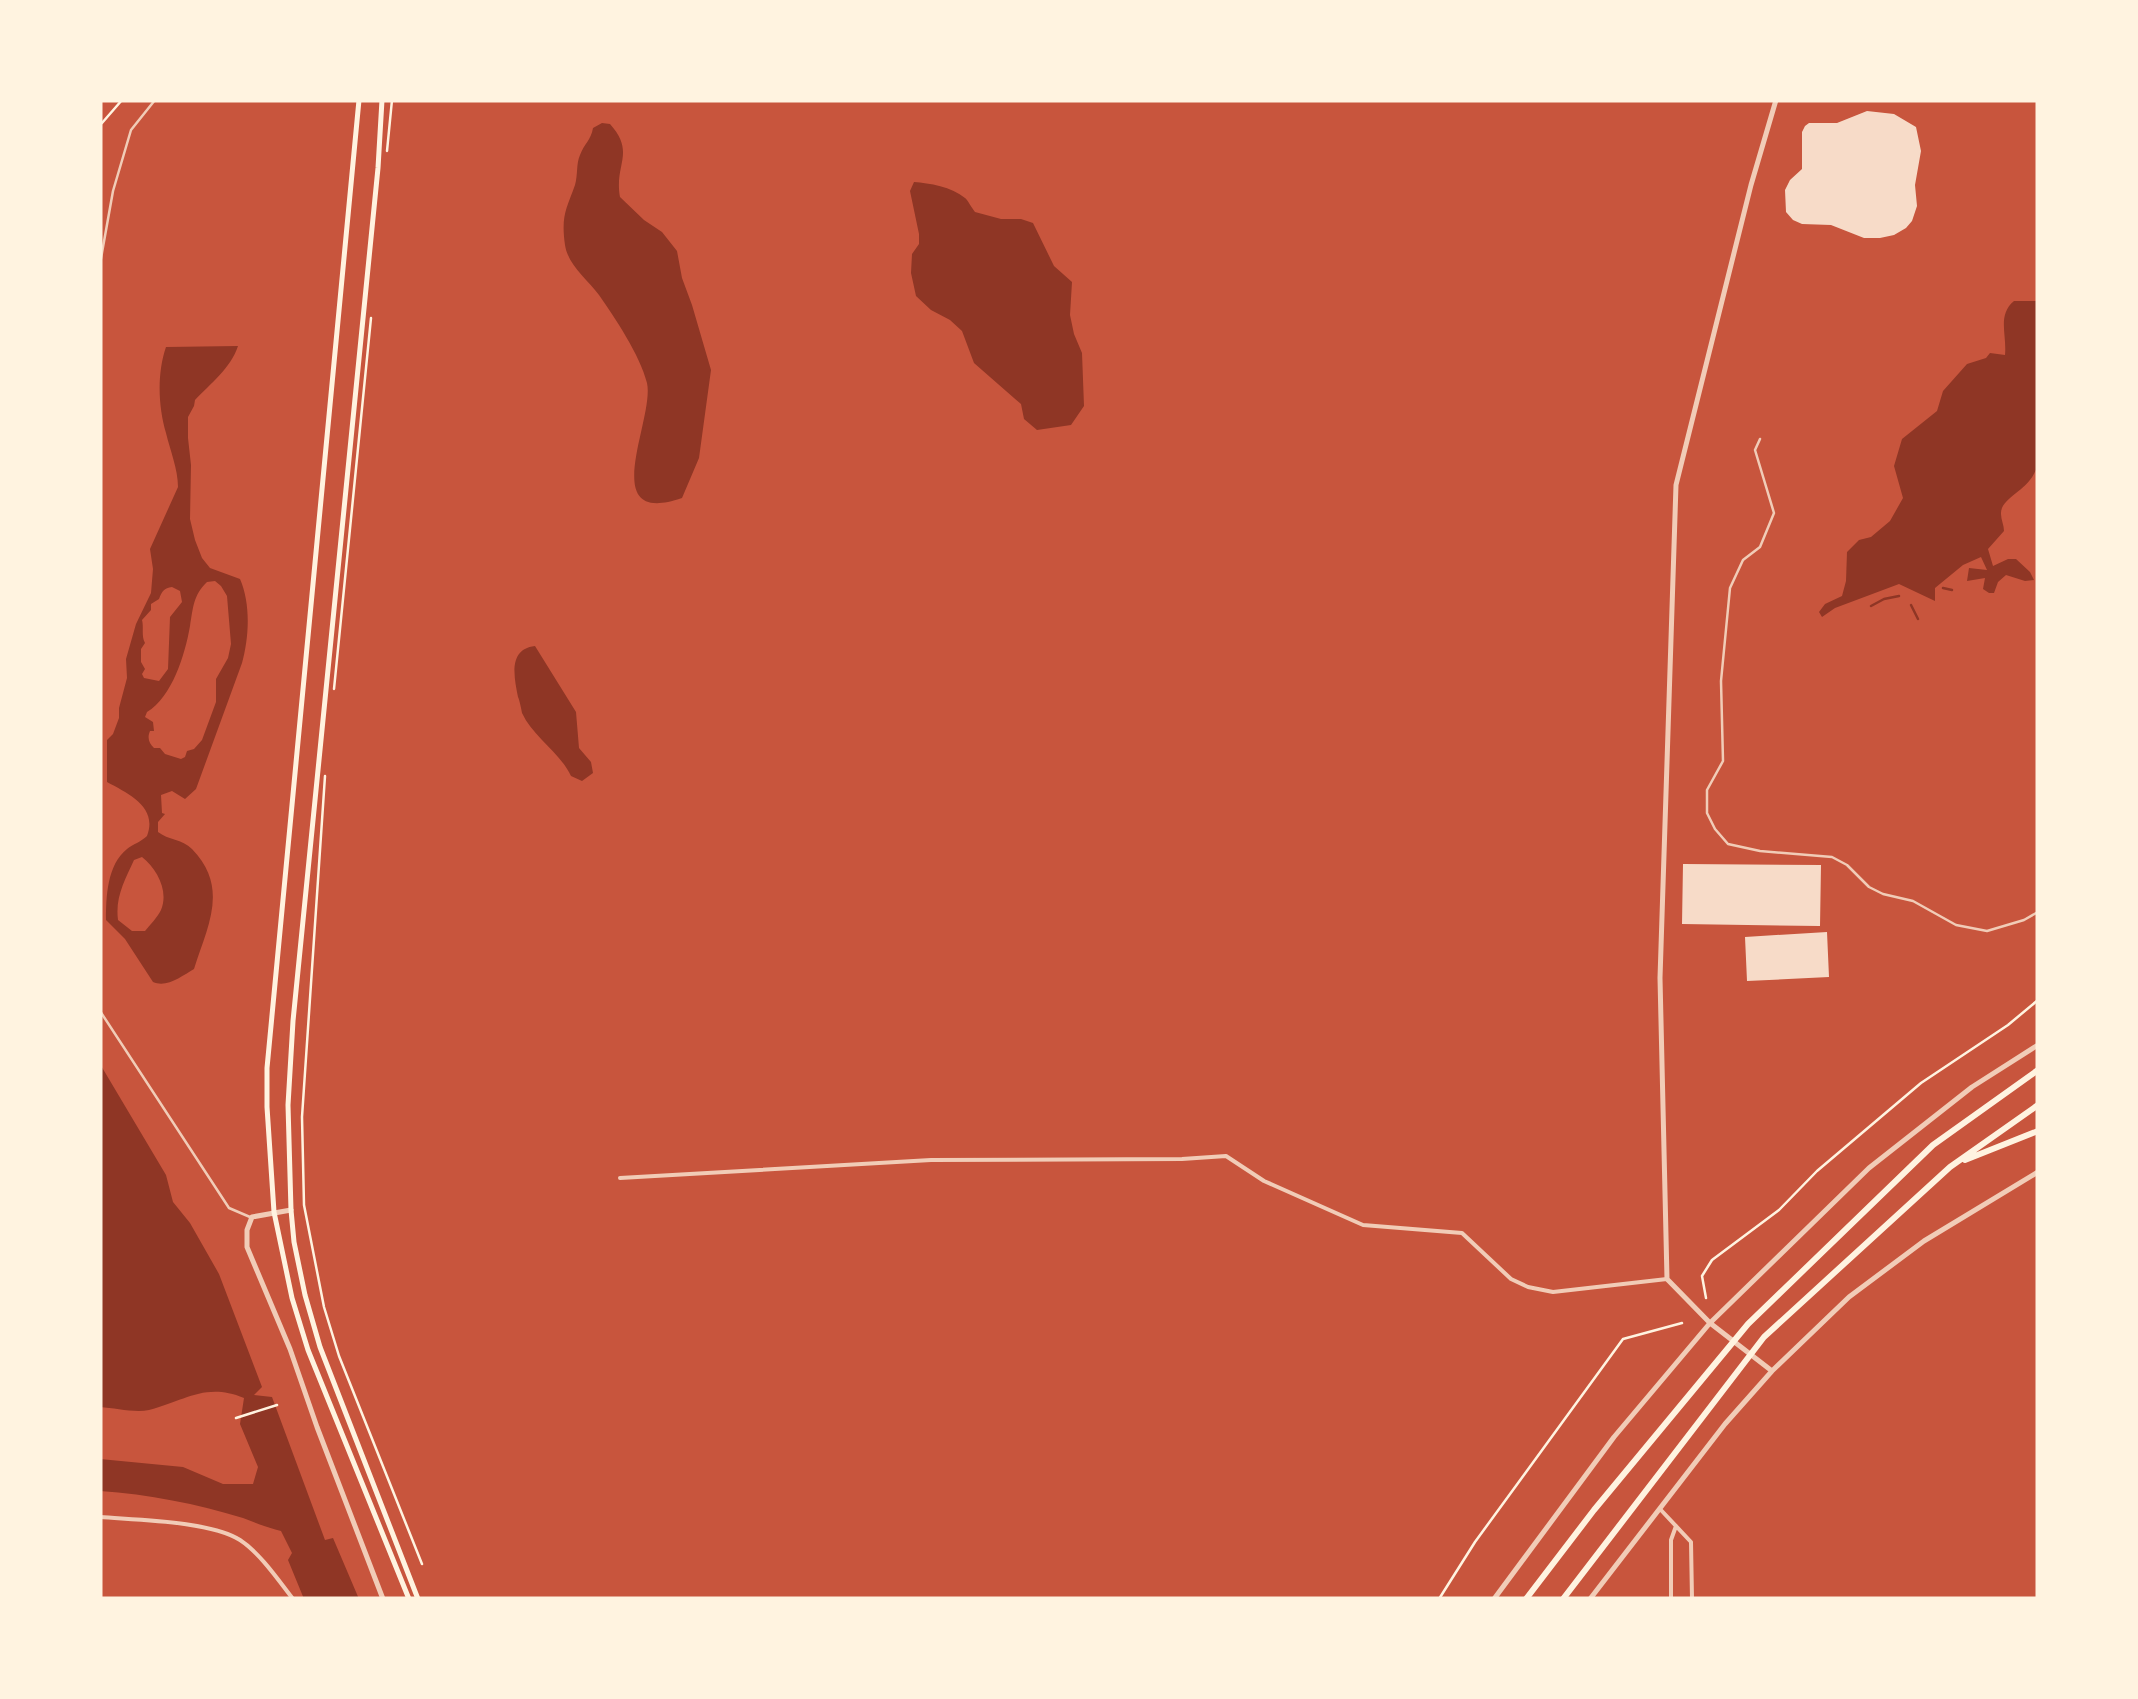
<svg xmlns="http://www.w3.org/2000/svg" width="2138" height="1699" font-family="'DM Sans',sans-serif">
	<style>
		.water { fill: #8f3625; fill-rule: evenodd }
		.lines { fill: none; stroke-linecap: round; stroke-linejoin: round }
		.stream { stroke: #8f3625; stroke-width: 2.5 }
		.building { fill: #f7dbc8 }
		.path { stroke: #fff3e0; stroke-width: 2.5 }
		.service { stroke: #f1ccb7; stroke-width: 2.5 }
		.pedestrian { stroke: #f1ccb7; stroke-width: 2.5 }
		.minor { stroke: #f1ccb7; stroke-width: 4 }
		.tertiary { stroke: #f1ccb7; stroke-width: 5 }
		.secondary { stroke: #fff3e0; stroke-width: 5 }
		.trunk { stroke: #fff3e0; stroke-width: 6 }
	</style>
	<rect width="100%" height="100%" fill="#c8553d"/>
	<path class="water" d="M602 123 610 124C636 153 614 164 620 197L644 220 662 232 677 251 682 278 692 305 711 370 699 458 682 498C595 528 655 419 647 383 640 355 615 318 599 295 587 279 568 265 565 245 561 216 566 210 575 185 578 175 576 164 580 155 584 144 591 140 593 128Z
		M914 182C929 183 952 187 965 198 967 199 973 210 975 212L1001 219H1021L1033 223 1054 266 1072 282 1070 315 1074 334 1082 353 1084 406 1071 425 1037 430 1024 419 1021 404 974 363 962 331 950 320 931 310 916 296 911 273 912 254 919 244V234L910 191Z
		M2014 301H2038V462C2034 490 2000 496 2001 514 2001 520 2004 525 2004 531L1988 549 1993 566 2008 559H2016L2030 572 2034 580 2025 581 2006 575 1998 582 1994 593H1989L1983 589 1985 578 1967 581 1969 568 1987 570 1981 557 1963 565 1935 588V601L1899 584 1835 608 1822 617 1819 612 1825 604 1842 596 1846 581 1847 552 1859 540 1871 537 1890 521 1903 498 1894 466 1902 439 1937 411 1943 391 1967 364 1986 358 1990 353 2005 355C2007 335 1997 315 2014 301Z
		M238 346C231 368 210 384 195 400L194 406 188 417V438L191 465 190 519 195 540 202 558 210 568 240 579C251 604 249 638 242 663L196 789 185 799 172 791 161 795 162 813 165 814 158 822V832C168 840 182 839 192 849 230 888 207 927 194 969 182 976 167 988 153 982L125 939 106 920C106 897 107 865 127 849 133 844 141 842 147 836 158 807 129 794 107 782V740L113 734 119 718V708L127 678 126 659 136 624 151 593 153 569 150 549 178 487C178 469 170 450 166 433 158 406 157 373 166 347ZM215 581 221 586 227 596 231 644 228 658 216 679V702L202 740 194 749 187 751 185 757 181 759 165 754 160 748H154C149 743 147 738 150 731H154L153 722 145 717 147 712C172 697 185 655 190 626 193 609 193 595 207 582ZM172 587 180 591 182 602 170 617 168 669 159 681 144 678 142 674 145 669 141 662V649L145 643C141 636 144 627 142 620L151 610V604L159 599C162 591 164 588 172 587ZM142 857C157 869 169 891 161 910 157 918 150 925 145 931H132L118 920C115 897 125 880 134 860Z
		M535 646 576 712 579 748 591 762 593 773 582 781 571 776C559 751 533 737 522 713 522 712 519 698 518 697 514 677 508 649 535 646Z
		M100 1064 166 1175 173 1202 190 1223 219 1274 262 1387 254 1395 272 1397 325 1540 333 1538 359 1599H304L288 1560 292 1553 281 1531C268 1528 256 1523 243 1518 197 1504 148 1494 100 1491V1459L183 1467 223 1484H253L258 1467 240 1424 244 1398C205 1382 185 1401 149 1410 135 1413 115 1408 100 1407Z"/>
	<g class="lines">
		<path class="stream" d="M1943 588 1952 590
			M1911 605 1918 619
			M1871 606 1884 599 1899 596"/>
	</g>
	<path class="building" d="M1867 111 1894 114 1916 127 1921 151 1915 185 1917 206 1912 221 1906 228 1894 235 1880 238H1864L1831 225 1802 224 1793 220 1786 212 1785 190 1790 180 1802 169V132L1805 126 1809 123H1837Z
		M1683 864 1821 865 1820 926 1682 924Z
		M1827 932 1829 977 1747 981 1745 937Z"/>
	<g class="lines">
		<path class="path" d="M102 123 122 100
			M387 151 392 100
			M334 689 371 318
			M325 776 302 1117 304 1205 324 1307 339 1356 422 1564
			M1706 1298 1702 1276 1712 1260 1779 1210 1817 1171 1921 1083 2008 1025 2038 1000
			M236 1418 277 1405
			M1439 1599 1475 1542 1623 1339 1682 1323"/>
		<path class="service" d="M100 264 113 191 131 130 155 100
			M100 1011 229 1208 250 1217"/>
		<path class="pedestrian" d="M1760 439 1755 450 1774 513 1760 547 1743 560 1730 588 1721 681 1723 761 1707 790V813L1715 829 1728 844 1760 851 1832 857 1847 865 1869 887 1883 894 1913 901 1956 925 1987 931 2024 920 2038 912"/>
		<path class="minor" d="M620 1178 931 1160 1182 1159 1226 1156 1264 1181 1363 1225 1462 1233 1511 1279 1528 1287 1553 1292 1667 1279
			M1660 1509 1691 1542 1692 1599
			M100 1517C137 1520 210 1521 240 1540 260 1553 279 1581 293 1599
			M1671 1599V1540L1676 1526"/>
		<path class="tertiary" d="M291 1210 252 1217 247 1230V1247L290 1349 317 1427 383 1599
			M1772 1371 1710 1323 1667 1279 1660 978 1676 485 1751 185 1776 100
			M1494 1599 1614 1437 1710 1323 1869 1168 1972 1087 2038 1045
			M1590 1599 1725 1424 1772 1371 1849 1297 1924 1241 2038 1172"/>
		<path class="secondary" d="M359 100 267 1068V1107L274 1212 292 1298 308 1350 409 1599
			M382 100 378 168 293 1021 288 1105 291 1210 294 1242 305 1295 320 1347 418 1599"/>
		<path class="trunk" d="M1965 1160 2038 1131
			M1526 1599 1594 1510 1748 1324 1933 1145 2038 1070
			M1563 1599 1764 1337 1950 1167 2038 1105"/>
	</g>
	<rect width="2138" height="1699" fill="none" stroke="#fff3e0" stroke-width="205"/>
</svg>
